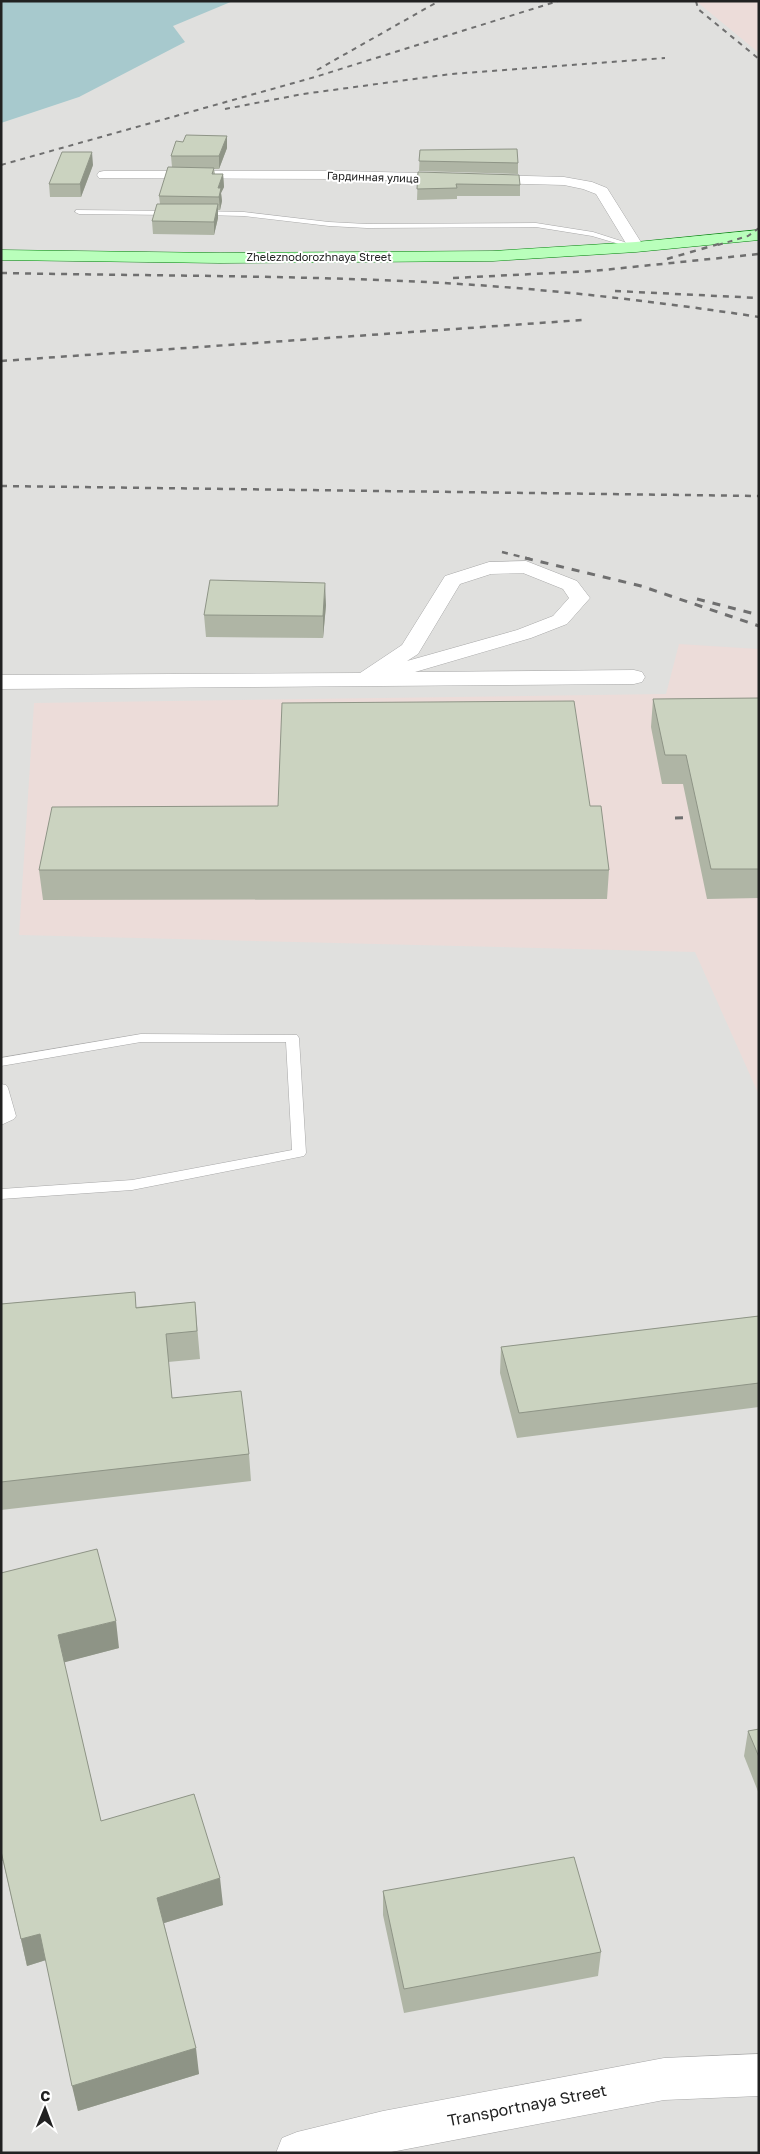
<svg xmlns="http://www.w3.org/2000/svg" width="760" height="2154" font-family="'Golos Text',sans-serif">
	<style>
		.residential { fill: #e0e0de }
		.industrial { fill: #ecdcd9 }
		.cemetery { fill: #a7c9cd }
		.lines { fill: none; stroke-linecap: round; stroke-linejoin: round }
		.lane-casing { stroke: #a8a8a8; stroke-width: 1 }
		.street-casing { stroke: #a8a8a8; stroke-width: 1 }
		.secondary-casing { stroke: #00810a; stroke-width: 1 }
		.lane { fill: #fff; fill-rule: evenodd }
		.street { fill: #fff; fill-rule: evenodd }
		.secondary { fill: #b9ffbb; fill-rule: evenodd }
		.rail-far2 { stroke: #6f6f6f; stroke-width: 2; stroke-dasharray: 5 5; stroke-linecap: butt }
		.rail-far1 { stroke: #6f6f6f; stroke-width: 2.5; stroke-dasharray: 6 6; stroke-linecap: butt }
		.rail { stroke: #6f6f6f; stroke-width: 3; stroke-dasharray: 8 8; stroke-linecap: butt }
		.wall { fill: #afb5a5 }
		.shaded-wall { fill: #8e9486 }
		.building { fill: #cbd3c0; stroke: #8e9486 }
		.labels { text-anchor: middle; stroke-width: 4; stroke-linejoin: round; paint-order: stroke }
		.far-street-label { font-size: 11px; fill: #212121; stroke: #fff }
		.near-street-label { font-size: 16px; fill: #212121; stroke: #fff }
	</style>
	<rect width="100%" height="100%" fill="#ebf2e8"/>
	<path class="residential" d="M1 1H759V2153H1Z"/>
	<path class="industrial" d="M696 1H759V53Z
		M679 644 759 649V1095L695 952 19 935 34 703 666 694Z"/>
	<path class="cemetery" d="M1 1H233L173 26 185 42 79 97 1 123Z"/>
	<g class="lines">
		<g class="lane-casing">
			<path id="lane" d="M76 210 173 211 177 213 173 215 79 214 75 212Z
				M197 211 244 212 329 222 367 224 536 223 593 232 640 247 636 249 592 236 536 227 367 228 329 226 244 216 200 215H197Z
				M141 1034 297 1035 299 1038 306 1153 304 1156 132 1190 1 1199V1189L132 1180 292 1150 286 1042H141L1 1066V1058Z
				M1 1084 6 1085 8 1088 16 1116 14 1119 1 1125Z"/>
		</g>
		<g class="street-casing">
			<path id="street" d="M104 171H342L564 177 592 182 607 188 644 247 642 250H630L596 194 583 189 564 185 342 179 99 178 97 175 99 172Z
				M526 561 577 581 590 598 567 624 531 638 415 672 634 670 642 672 645 677 642 682 634 684 1 689V675L360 673 402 645 445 576 489 562ZM523 573 563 589 569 598 553 616 517 630 407 661 418 654 460 584 491 574Z
				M759 2054V2096L664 2100 386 2153H276L282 2138 297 2132 383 2111 664 2058Z"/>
		</g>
		<g class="secondary-casing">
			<path id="secondary" d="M759 230V240L636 252 493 261 220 263 1 260V250L220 253 493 251 636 242Z"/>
		</g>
		<use href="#lane" class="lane"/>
		<use href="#street" class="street"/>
		<use href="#secondary" class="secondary"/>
		<path class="rail-far2" d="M696 1 698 9 759 59
			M317 70 439 1
			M225 109 303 94 451 74 665 58
			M1 165 315 77 558 1
			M718 245 748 236 759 228"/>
		<path class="rail-far1" d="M667 259 722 243
			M1 273C149 276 296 275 444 283 549 289 654 301 759 317
			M453 278 593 271 759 254
			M615 291 759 298
			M1 361 582 320
			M1 486 759 496
			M502 552 530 559"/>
		<path class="rail" d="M525 558 641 586 759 626
			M697 599 759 615
			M675 818 704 817"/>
	</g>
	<path class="wall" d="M227 136V148L219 169H214L215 174H223L224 187 221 193 222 201 220 210H218V218L214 235 153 234 152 221 160 204 159 196 172 167 171 156 183 142Z
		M420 150 518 163V174L419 171Z
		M93 165 81 197H50L49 184Z
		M418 172 520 185V196H457V199L417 200Z
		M326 605 323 638 206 637 204 615Z
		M759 698V898L707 899 683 784H662L651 727 653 699Z
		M590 806 609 870 607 899 43 900 39 870Z
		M135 1292 136 1307 195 1302 200 1359 168 1362 172 1398 249 1454 251 1481 1 1510V1304Z
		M759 1316V1407L517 1438 500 1373 501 1347Z
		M1 1573 119 1648 64 1662 101 1821 223 1905 164 1923 199 2074 78 2111 46 1960 27 1966 3 1861H1Z
		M759 1729V1794L744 1756 748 1731Z
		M383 1891 601 1952 598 1976 404 2013 383 1915Z"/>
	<path class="shaded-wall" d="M227 136V148L219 169V156Z
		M92 152 93 165 81 197 80 184Z
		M223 174 224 187 221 193 222 201 220 210 218 188Z
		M218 204V218L214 235V222Z
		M325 583 326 605 323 638V616Z
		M116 1621 119 1648 62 1663 58 1635Z
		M220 1878 223 1905 161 1924 157 1898Z
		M40 1934 46 1960 27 1966 21 1939Z
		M196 2048 199 2074 78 2111 72 2086Z"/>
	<path class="building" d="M186 135 227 136 219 156H171L176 141 183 142Z
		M517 149 518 163 419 161 420 150Z
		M62 152H92L80 184H49Z
		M168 167 214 168 212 174H223L218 188H221L219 197 159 196Z
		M418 172 519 175 520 185 456 184 457 188 417 189Z
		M157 204H218L214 222 152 221Z
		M210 580 325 583 323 616 204 615Z
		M759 698V869H711L686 755H665L653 699Z
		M574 701 590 806H601L609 870H39L52 807 278 806 282 703Z
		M135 1292 136 1308 195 1302 197 1331 166 1334 172 1398 241 1391 249 1454 1 1482V1304Z
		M759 1316V1383L519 1413 501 1347Z
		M97 1549 116 1621 58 1635 101 1821 194 1794 220 1878 157 1898 196 2048 72 2086 40 1934 21 1939 1 1851V1573Z
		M759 1729V1757L748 1731Z
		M574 1857 601 1952 404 1989 383 1891Z"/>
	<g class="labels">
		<g class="far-street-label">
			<text transform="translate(373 177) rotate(2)" y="4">Гардинная улица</text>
			<text x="319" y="261">Zheleznodorozhnaya Street</text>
		</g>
		<g class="near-street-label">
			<text transform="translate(527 2105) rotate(-11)" y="6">Transportnaya Street</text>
		</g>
	</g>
	<rect width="760" height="2154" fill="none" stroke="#212121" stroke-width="5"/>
	<g transform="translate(45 2109) rotate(1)" stroke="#ffffff" stroke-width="4" paint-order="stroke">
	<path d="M0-4L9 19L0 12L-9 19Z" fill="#212121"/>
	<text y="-8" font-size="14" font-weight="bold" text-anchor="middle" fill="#212121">С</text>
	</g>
</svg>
